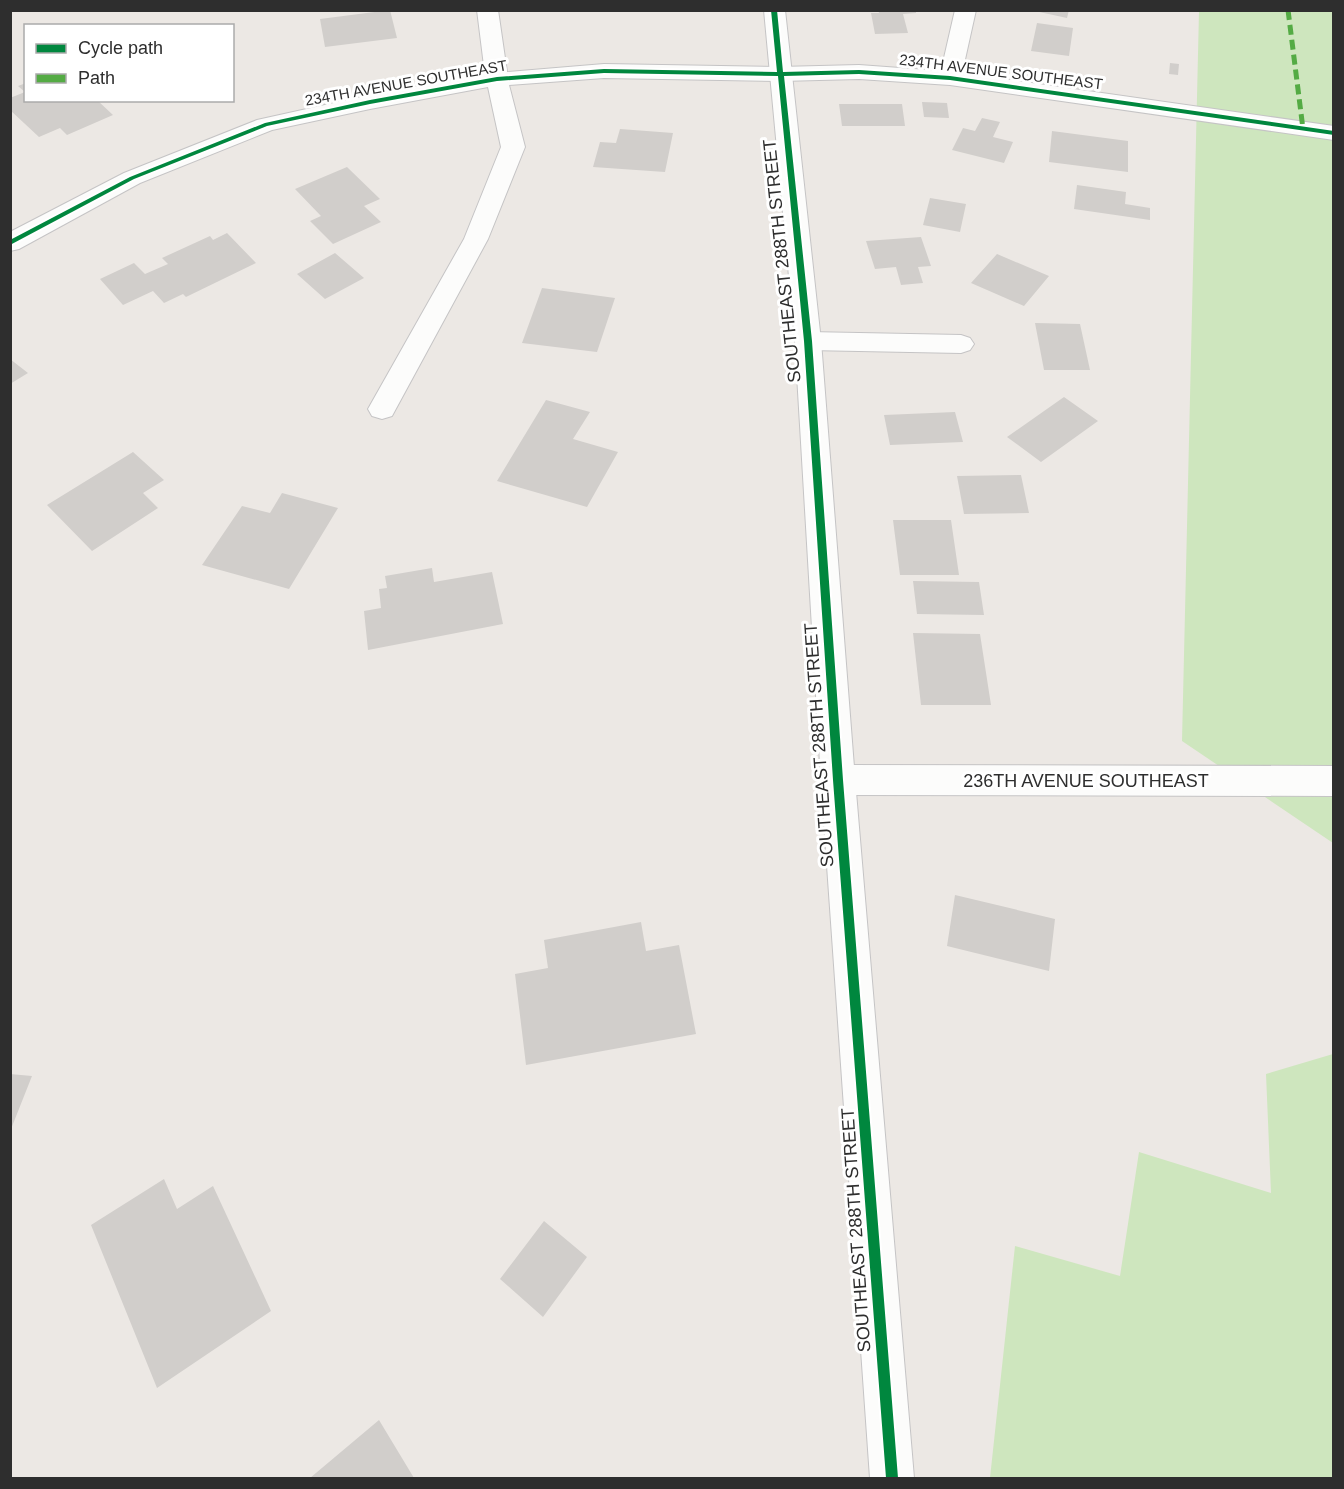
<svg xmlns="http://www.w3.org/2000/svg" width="1344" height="1489" font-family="Helvetica,sans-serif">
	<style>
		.green { fill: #cee6be }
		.building { fill: #d1cecb }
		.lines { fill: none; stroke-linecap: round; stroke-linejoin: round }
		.street-casing { stroke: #c5c4c5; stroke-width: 2 }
		.secondary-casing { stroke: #c5c4c5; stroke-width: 2 }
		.street { fill: #fcfcfb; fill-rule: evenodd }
		.secondary { fill: #fcfcfb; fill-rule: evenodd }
		.quiet { stroke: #54ab44; stroke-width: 5; stroke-dasharray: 10 5; stroke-linecap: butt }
		.cycleway-casing { stroke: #fff; stroke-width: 4 }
		.cycleway { fill: #00873e; fill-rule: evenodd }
		.labels { text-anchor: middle; stroke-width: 6; stroke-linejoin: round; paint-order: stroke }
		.far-street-label { font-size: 15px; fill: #2e2e2e; stroke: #fff }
		.street-label { font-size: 18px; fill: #2e2e2e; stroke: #fff }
	</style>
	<rect width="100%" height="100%" fill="#ece8e4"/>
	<path class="green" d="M1199 11H1333V843L1182 741Z
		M1333 1054V1478H990L1015 1246 1120 1276 1139 1152 1271 1193 1266 1074Z"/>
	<path class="building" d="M390 10 397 38 325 47 320 19Z
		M878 10H916V13L903 14 908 33 875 34 871 13H879Z
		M1030 10H1069L1067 18Z
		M1037 23 1073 28 1069 56 1031 51Z
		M1170 63 1179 64 1178 75 1169 74Z
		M26 83V100H97L113 115 67 135 60 128 39 137 10 110V98L25 92 18 86Z
		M922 102 947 103 949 118 924 117Z
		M839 104H902L905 126H842Z
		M982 118 1000 122 993 137 1013 142 1004 163 952 150 963 128 975 131Z
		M620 129 673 133 665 172 593 167 600 142 616 143Z
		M1052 131 1128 141V172L1049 162Z
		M347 167 380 199 364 206 381 222 333 244 310 221 321 216 295 189Z
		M1077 185 1126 192 1125 204 1150 208V220L1074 209Z
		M930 198 966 204 960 232 923 225Z
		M227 233 256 263 186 297 183 294 164 303 153 291 123 305 100 279 134 263 145 274 168 264 162 258 210 236 213 240Z
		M921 237 931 266 918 267 923 283 901 285 896 267 875 269 866 241Z
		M335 253 364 278 325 299 297 274Z
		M997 254 1049 276 1024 306 971 283Z
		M542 288 615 298 597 352 522 343Z
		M1035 323 1080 324 1090 370H1044Z
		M10 359 28 373 10 384Z
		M1064 397 1098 421 1041 462 1007 437Z
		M546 400 590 412 573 439 618 452 587 507 497 481Z
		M955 412 963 442 890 445 884 415Z
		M133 452 164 480 143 493 158 508 92 551 47 505Z
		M1021 475 1029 513 964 514 957 476Z
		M282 493 338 508 289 589 202 565 242 506 270 513Z
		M893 520H951L959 575H900Z
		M432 568 434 582 492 572 503 624 368 650 364 611 381 608 379 589 387 588 385 576Z
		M913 581 979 582 984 615 917 614Z
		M913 633 980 634 991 705H921Z
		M955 895 1055 919 1049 971 947 946Z
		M641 922 646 951 679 945 696 1034 526 1065 515 974 548 968 544 940Z
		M10 1074 32 1076 11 1129H10Z
		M164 1179 177 1209 213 1186 271 1311 157 1388 91 1225Z
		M544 1221 587 1257 543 1317 500 1279Z
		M379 1420 414 1478H310Z"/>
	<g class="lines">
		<g class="street-casing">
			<path id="street" d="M477 10H498L507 72 604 64 780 67 859 65 941 71 955 10H976L962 73 1334 126V140L950 85 859 79 780 81 604 78 509 85 525 147 488 239 392 416 382 419 372 416 368 409 464 239 501 147 488 87 370 109 272 130 140 183 19 249 10 251V232L124 173 257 120 370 95 485 74Z
				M808 332 961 335 970 338 974 344 970 350 961 353 808 350 799 347 795 341 799 335Z
				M838 765 1334 766V796L838 795 826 790 821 780 826 770Z"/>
		</g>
		<g class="secondary-casing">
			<path id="secondary" d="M764 10H785L821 341 855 780 914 1478H870L821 780 795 341Z"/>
		</g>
		<use href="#street" class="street"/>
		<use href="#secondary" class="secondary"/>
		<path class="quiet" d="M1288 10 1303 129"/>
		<g class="cycleway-casing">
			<path id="cycleway" d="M771 10H777L783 72 859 70 950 76 1334 131V135L950 80 859 74 784 76 812 341 843 780 898 1478H886L833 780 804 341 778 76 604 73 497 81 370 104 267 126 134 179 10 245V240L130 177 265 123 370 100 497 77 604 69 777 72Z"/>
		</g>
		<use href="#cycleway" class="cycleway"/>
	</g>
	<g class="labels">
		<g class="far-street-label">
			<text transform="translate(1001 72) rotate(7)" y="5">234TH AVENUE SOUTHEAST</text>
			<text transform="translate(406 83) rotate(-10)" y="5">234TH AVENUE SOUTHEAST</text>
		</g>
		<g class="street-label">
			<text transform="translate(782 261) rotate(-96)" y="6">SOUTHEAST 288TH STREET</text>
			<text transform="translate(819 745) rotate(-94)" y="6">SOUTHEAST 288TH STREET</text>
			<text x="1086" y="787">236TH AVENUE SOUTHEAST</text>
			<text transform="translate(856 1230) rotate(-94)" y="6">SOUTHEAST 288TH STREET</text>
		</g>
	</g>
	<rect width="1344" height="1489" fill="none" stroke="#2e2e2e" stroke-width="24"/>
	<rect x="24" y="24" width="210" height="78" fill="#ffffff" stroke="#ababab" stroke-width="1.5"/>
	<rect x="36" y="44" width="30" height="9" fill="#00873e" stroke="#ababab" stroke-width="1.5"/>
	<text x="78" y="54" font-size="18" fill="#2e2e2e">Cycle path</text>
	<rect x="36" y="74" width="30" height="9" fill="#54ab44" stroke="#ababab" stroke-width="1.5"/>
	<text x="78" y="84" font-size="18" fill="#2e2e2e">Path</text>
</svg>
